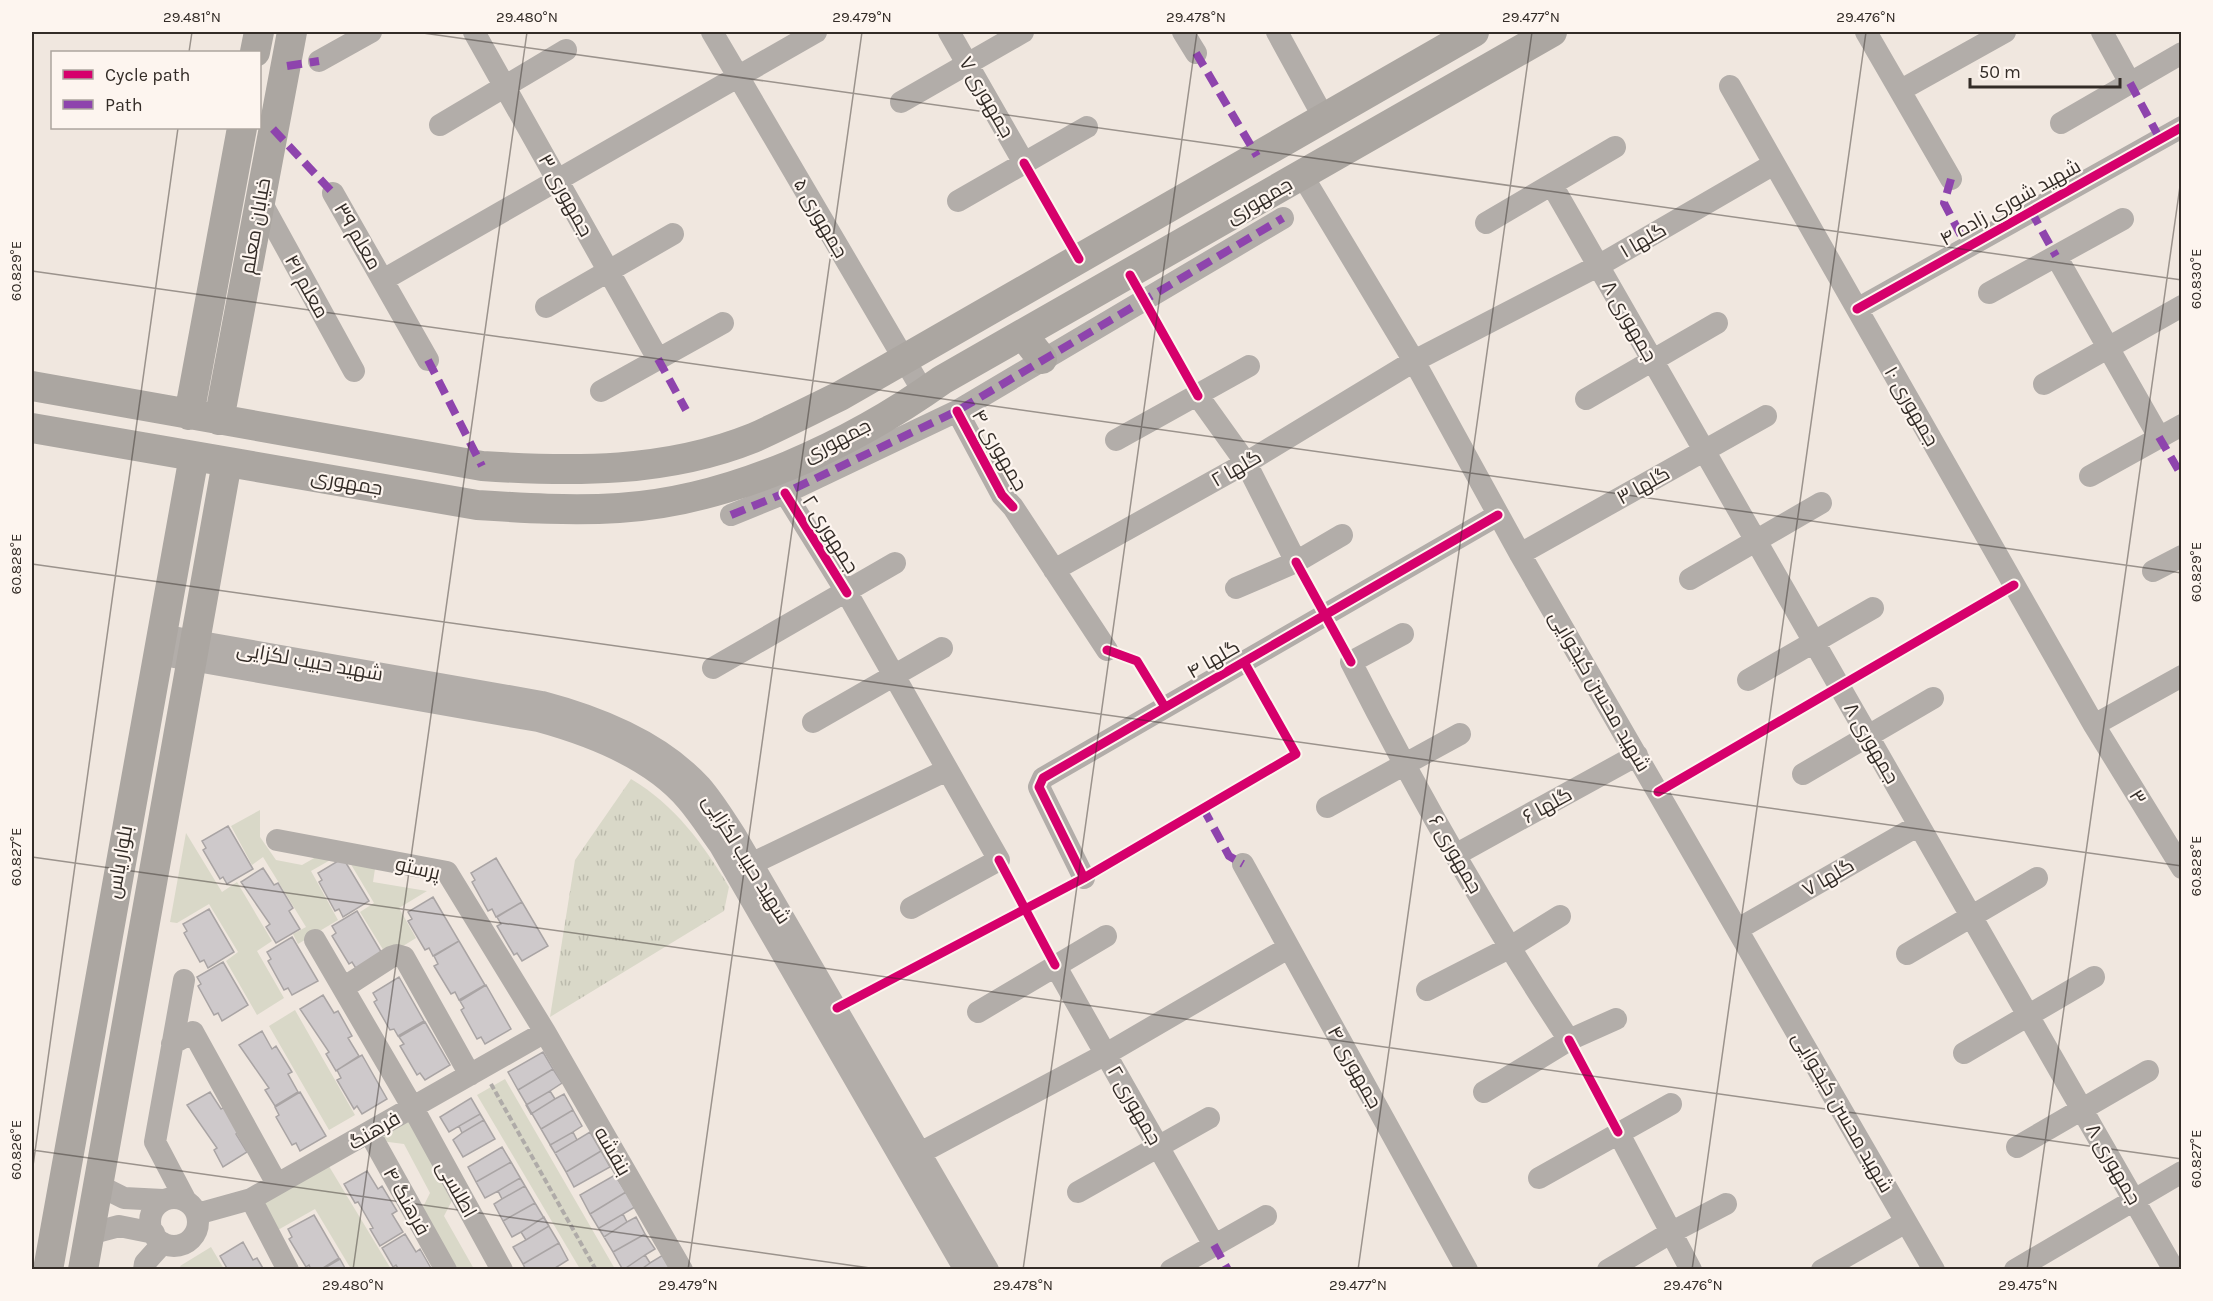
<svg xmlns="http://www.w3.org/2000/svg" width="2213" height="1301" font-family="Karla,Cairo,sans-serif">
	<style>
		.grass { fill: #d9d8c8 }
		.park { fill: url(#park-tufts) }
		.building { fill: #cec9cb; stroke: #a9a4a4; stroke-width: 1.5 }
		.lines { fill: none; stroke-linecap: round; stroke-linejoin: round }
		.path { stroke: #afaba8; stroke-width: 4; stroke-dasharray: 6 3; stroke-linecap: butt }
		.minor { stroke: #b2ada9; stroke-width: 22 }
		.major { stroke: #aba6a1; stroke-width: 30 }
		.quiet { stroke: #8e44ad; stroke-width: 8; stroke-dasharray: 15 8; stroke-linecap: butt }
		.cycleway-casing { stroke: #fdf5ef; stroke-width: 13 }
		.cycleway { stroke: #d6006c; stroke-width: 9 }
		.ticks { fill: none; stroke: #332c27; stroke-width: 1.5; stroke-opacity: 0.45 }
		.labels { text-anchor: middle; stroke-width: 4.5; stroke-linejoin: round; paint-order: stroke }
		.street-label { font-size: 20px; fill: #332c27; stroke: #fdf5ef }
		.neatline { fill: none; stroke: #332c27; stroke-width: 2 }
		.ticks-label { font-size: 15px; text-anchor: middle; fill: #332c27 }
	</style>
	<defs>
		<pattern id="park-tufts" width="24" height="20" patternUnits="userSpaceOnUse" patternTransform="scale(1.5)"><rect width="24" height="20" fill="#d9d8c8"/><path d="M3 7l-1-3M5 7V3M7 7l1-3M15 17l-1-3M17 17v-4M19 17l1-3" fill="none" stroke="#bbbaac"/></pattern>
	</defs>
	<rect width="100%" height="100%" fill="#f0e7df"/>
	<path class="grass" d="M260 810V837L276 860 302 865 323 853 339 855 311 871 338 920 298 944 293 934 306 927 263 857 252 865 231 826Z
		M186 833 222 892 237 882 272 941 257 951 284 998 257 1015 226 961 238 952 209 904 177 923 170 922Z
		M346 856 376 862 373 882 427 891 399 908 416 938 387 956 360 912 374 903Z
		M295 1010 355 1115 329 1130 269 1026Z
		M505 1079 615 1269H580L477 1095Z
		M413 1108 457 1191 444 1216 474 1269H446L417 1219 430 1193 404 1144 373 1140Z
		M324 1158 391 1269H351L315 1209 269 1235 251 1199Z
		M211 1247 224 1269H182L180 1266Z"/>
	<path class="park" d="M631 779C675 805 703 844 729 887L724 911 550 1017 575 860Z"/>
	<path class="building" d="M228 826 253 869 227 884 223 877 220 879 203 850 206 848 202 841Z
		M343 858 369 901 343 917 339 909 335 911 319 882 322 880 318 873Z
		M496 858 522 902 496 917 492 909 488 911 472 882 475 880 471 873Z
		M263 868 274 885 278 883 293 908 289 911 300 929 276 943 266 927 270 924 241 882Z
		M433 897 459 941 433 956 429 948 425 950 408 921 412 919 408 912Z
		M522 902 548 946 522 961 517 953 514 955 497 926 501 924 497 917Z
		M209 909 234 952 208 968 204 960 200 962 184 933 187 931 183 924Z
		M357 911 383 955 357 970 352 962 349 964 332 936 336 933 332 926Z
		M292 937 318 981 292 995 288 988 284 990 268 961 271 959 267 952Z
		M459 941 485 985 459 1000 455 992 451 994 434 966 438 964 434 956Z
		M223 962 248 1005 222 1021 218 1013 214 1015 198 986 201 984 197 977Z
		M399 977 424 1021 398 1036 394 1029 390 1030 374 1002 377 1000 373 993Z
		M486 985 511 1029 485 1044 481 1037 477 1039 461 1010 464 1008 460 1001Z
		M323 995 334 1013 338 1011 352 1036 348 1038 359 1056 336 1071 326 1054 329 1052 300 1009Z
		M425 1022 450 1065 425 1080 420 1073 417 1075 400 1046 404 1044 399 1037Z
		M262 1031 272 1049 276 1046 292 1072 288 1074 298 1092 275 1106 265 1090 269 1088 239 1045Z
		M543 1052 553 1069 518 1090 508 1072Z
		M362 1055 387 1099 362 1114 357 1106 354 1109 337 1080 341 1078 337 1070Z
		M553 1069 562 1083 550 1091 555 1099 564 1094 573 1110 541 1129 518 1090Z
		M550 1091 555 1099 531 1114 526 1105Z
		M210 1092 221 1109 225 1107 240 1132 236 1134 247 1152 223 1167 214 1150 217 1148 187 1105Z
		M300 1092 326 1136 300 1151 296 1143 292 1145 276 1117 279 1115 275 1107Z
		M471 1098 495 1139 463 1157 453 1140 462 1133 459 1126 449 1132 440 1117Z
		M573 1110 582 1126 573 1132 577 1140 590 1132 601 1151 566 1172 541 1129Z
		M480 1114 484 1120 462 1133 459 1126Z
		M573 1132 577 1140 555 1153 550 1145Z
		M502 1147 511 1162 476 1182 468 1167Z
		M601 1151 610 1167 574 1187 566 1172Z
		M511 1162 535 1203 503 1221 494 1204 502 1199 498 1191 485 1198 476 1182Z
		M367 1171 378 1189 382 1186 397 1211 392 1214 403 1232 380 1246 370 1229 373 1228 358 1202 355 1203 344 1184Z
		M615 1175 626 1192 590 1214 580 1195Z
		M520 1178 525 1186 502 1199 498 1191Z
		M626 1192 635 1207 623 1214 627 1222 636 1217 645 1234 613 1252 590 1214Z
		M535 1203 559 1243 523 1264 513 1247 526 1240 521 1232 512 1237 503 1221Z
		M623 1214 627 1222 604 1237 599 1228Z
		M314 1215 339 1258 320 1270H311L309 1265 306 1267 289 1239 292 1237 288 1229Z
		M544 1217 549 1226 526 1240 521 1232Z
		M405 1234 416 1252 420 1249 432 1270H399L396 1265 393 1267 382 1248Z
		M645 1234 655 1249 645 1255 650 1263 663 1255 671 1270H623L613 1252Z
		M243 1242 253 1260 257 1258 264 1270H228L220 1256Z
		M559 1243 568 1260 552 1270H526L523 1264Z
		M645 1255 650 1263 640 1270H623Z
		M340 1259 346 1270H321Z"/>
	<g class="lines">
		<path class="path" d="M491 1084 596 1270"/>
		<path class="minor" d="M474 32 658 359
			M712 32 924 393
			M949 32 1024 163
			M1183 32 1196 53
			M1277 32 1324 118
			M1866 32 1951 179
			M2102 32 2130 83
			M319 61 371 32
			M1730 86 2094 725 2182 868
			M1901 90 2005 32
			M901 102 1023 32
			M2061 123 2182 53
			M440 125 566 50
			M1302 175 1414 361 1520 554 1934 1270
			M1552 185 2174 1270
			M333 193 428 360
			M260 200 354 371
			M958 201 1087 127
			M1486 223 1615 147
			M2056 256 2159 437
			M383 280 816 32
			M1989 293 2123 219
			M546 307 673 234
			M1857 309 2182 127
			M2044 384 2182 306
			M601 391 723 323
			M1198 396 1246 463 1296 562
			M1586 399 1717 323
			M957 411 1002 495 1013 507 1107 650
			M1116 440 1249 366
			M2090 476 2182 425
			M785 493 847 593 999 860 911 908
			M731 515 785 493 957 411 1283 218
			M1520 554 1766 416
			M1054 570 1246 463 1414 361 1598 266 1774 164
			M2153 571 2182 556
			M1690 579 1821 503
			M1236 588 1296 562 1342 535
			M1403 634 1351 662C1417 792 1489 919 1569 1040
			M161 635 542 702C599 717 660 741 701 786 714 801 725 819 736 836L988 1270
			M157 654 538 721C589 735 652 759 687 801 699 815 709 831 720 846L965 1270
			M713 668 895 563
			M1748 680 1873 608
			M813 722 942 648
			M2094 725 2182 676
			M1803 774 1933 698
			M1327 807 1460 734
			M277 840 447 872 545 1032 682 1270
			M1457 854 1637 755
			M753 863 947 770
			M1243 864 1467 1270
			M1084 878 1039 787 1043 778 1498 515
			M1738 929 1919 825
			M315 940 413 1108 502 1270
			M1907 954 2037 878
			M1055 965 1214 1245
			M184 980 155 1142 186 1201
			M343 988 391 957 397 955 404 957 470 1075
			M1427 990 1509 948 1560 916
			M978 1012 1106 936
			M172 1044 193 1032 277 1184
			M1964 1053 2094 977
			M1484 1092 1569 1040 1616 1019
			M369 1132 446 1270
			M1618 1132 1691 1270
			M2017 1147 2148 1071
			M907 1160 1106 1054 1288 948
			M1539 1178 1671 1104
			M98 1185 124 1198 163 1200
			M1078 1192 1209 1118
			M150 1222a24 24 0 1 1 48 0a24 24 0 1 1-48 0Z
			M251 1199 288 1270
			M197 1214 251 1199 545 1032
			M89 1234 119 1226 154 1233
			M144 1270 145 1263 163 1243
			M1171 1270 1266 1216
			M1608 1270 1672 1232 1726 1204
			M1822 1270 1906 1222
			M2015 1270 2182 1172"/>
		<path class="major" d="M255 52 259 32
			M1023 335 1042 359
			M32 386 482 466C573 472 666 473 753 438 782 425 811 410 840 396L1474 32
			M189 415 242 128
			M219 420 292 32
			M32 428 477 505C524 508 571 511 619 508 731 501 851 445 942 380L1552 32
			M48 1270 194 456
			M83 1270 227 462"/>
		<path class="quiet" d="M1196 53 1257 156
			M287 66 319 61
			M2130 83 2160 139
			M273 129 333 193
			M1951 179 1944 203 1967 247
			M2031 211 2056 256
			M658 359 686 410
			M428 360 482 466
			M2159 437 2182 476
			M731 515 785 493 957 411 1283 218
			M1203 808 1229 856 1243 864
			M1214 1245 1228 1270"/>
		<g class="cycleway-casing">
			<path id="cycleway" d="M1024 163 1079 259
				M1130 275 1198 396
				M1857 309 2182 127
				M957 411 1002 495 1013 507
				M785 493 847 593
				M1296 562 1351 662
				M1107 650 1137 661 1165 707
				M1658 792 2014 585
				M999 860 1055 965
				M1084 878 1039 787 1043 778 1498 515
				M837 1008 1084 878 1296 754 1244 662
				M1569 1040 1618 1132"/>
		</g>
		<use href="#cycleway" class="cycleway"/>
	</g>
	<path class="ticks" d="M416 32 2182 280M189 52 192 32M32 271 2182 573M32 564 2182 866M32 857 2182 1159M32 1150 884 1270M32 1173 178 128M353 1270 527 32M688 1270 862 32M1023 1270 1197 32M1358 1270 1532 32M1692 1270 1866 32M2027 1270 2182 172"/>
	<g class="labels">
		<g class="street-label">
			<text transform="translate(987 97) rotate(60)" y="7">جمهوری ۷</text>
			<text transform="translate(566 195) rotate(61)" y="7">جمهوری ۳</text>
			<text transform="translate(1259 200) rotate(-30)" y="7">جمهوری</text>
			<text transform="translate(2010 202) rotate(-29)" y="7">شهید شوری زاده ۴</text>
			<text transform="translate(821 218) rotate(60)" y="7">جمهوری ۵</text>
			<text transform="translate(255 226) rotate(-80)" y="7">خیابان معلم</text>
			<text transform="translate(358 236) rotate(60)" y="7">معلم ۳۹</text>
			<text transform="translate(1643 240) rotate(-30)" y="7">گلها ۱</text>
			<text transform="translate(307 286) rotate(61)" y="7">معلم ۴۱</text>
			<text transform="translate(1630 321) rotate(60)" y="7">جمهوری ۸</text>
			<text transform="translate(1912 406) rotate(60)" y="7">جمهوری ۱۰</text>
			<text transform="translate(837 440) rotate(-27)" y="7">جمهوری</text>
			<text transform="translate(1000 450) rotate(60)" y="7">جمهوری ۴</text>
			<text transform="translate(1236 468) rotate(-30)" y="7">گلها ۲</text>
			<text transform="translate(347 482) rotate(10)" y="7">جمهوری</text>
			<text transform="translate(1643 485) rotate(-29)" y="7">گلها ۳</text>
			<text transform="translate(831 534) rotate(58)" y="7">جمهوری ۲</text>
			<text transform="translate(1213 659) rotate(-30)" y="7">گلها ۴</text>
			<text transform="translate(310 661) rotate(10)" y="7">شهید حبیب لکزایی</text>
			<text transform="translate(1600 691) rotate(60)" y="7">شهید محسن کیخوایی</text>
			<text transform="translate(1872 743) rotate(60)" y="7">جمهوری ۸</text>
			<text transform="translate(2138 797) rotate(59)" y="7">۳</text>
			<text transform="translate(1547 805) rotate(-29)" y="7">گلها ۶</text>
			<text transform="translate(1456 854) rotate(60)" y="7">جمهوری ۶</text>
			<text transform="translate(747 859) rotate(58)" y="7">شهید حبیب لکزایی</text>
			<text transform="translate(119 862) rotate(-80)" y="7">بلوار یاس</text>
			<text transform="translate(418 868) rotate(13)" y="7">پرستو</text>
			<text transform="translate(1828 877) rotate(-30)" y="7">گلها ۷</text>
			<text transform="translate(1355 1067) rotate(61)" y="7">جمهوری ۴</text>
			<text transform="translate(1135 1105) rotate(60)" y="7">جمهوری ۲</text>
			<text transform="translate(1843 1112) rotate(60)" y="7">شهید محسن کیخوایی</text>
			<text transform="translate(374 1130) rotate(-30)" y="7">فرهنگ</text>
			<text transform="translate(613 1151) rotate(60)" y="7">بنفشه</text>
			<text transform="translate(2114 1164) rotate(60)" y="7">جمهوری ۸</text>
			<text transform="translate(457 1189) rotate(61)" y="7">اطلسی</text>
			<text transform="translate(407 1201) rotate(61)" y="7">فرهنگ ۴</text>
		</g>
	</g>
	<rect width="2213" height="1301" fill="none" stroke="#fdf5ef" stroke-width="66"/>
	<rect x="51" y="51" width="210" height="78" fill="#fdf5ef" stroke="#aca59f" stroke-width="1.5"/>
	<rect x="63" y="70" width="30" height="9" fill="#d6006c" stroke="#aca59f" stroke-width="1.5"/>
	<text x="105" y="81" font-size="18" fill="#332c27">Cycle path</text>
	<rect x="63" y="100" width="30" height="9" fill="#8e44ad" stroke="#aca59f" stroke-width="1.5"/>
	<text x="105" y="111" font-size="18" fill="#332c27">Path</text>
	<path d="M1970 78v9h150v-9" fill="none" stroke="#332c27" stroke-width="3"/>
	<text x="1979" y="78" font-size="18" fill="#332c27" stroke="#fdf5ef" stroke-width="4.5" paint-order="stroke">50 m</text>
	<rect x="33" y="33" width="2147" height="1235" class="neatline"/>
	<g class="ticks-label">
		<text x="192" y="22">29.481°N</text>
		<text x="527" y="22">29.480°N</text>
		<text x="862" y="22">29.479°N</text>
		<text x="1196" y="22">29.478°N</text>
		<text x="1531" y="22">29.477°N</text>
		<text x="1866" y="22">29.476°N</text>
		<text transform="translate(16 271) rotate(-90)" y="5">60.829°E</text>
		<text transform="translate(2196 279) rotate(-90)" y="5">60.830°E</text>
		<text transform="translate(16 564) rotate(-90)" y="5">60.828°E</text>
		<text transform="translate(2196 572) rotate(-90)" y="5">60.829°E</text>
		<text transform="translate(16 857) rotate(-90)" y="5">60.827°E</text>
		<text transform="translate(2196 866) rotate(-90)" y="5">60.828°E</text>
		<text transform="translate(16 1150) rotate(-90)" y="5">60.826°E</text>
		<text transform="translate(2196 1159) rotate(-90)" y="5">60.827°E</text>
		<text x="353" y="1290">29.480°N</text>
		<text x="688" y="1290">29.479°N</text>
		<text x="1023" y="1290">29.478°N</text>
		<text x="1358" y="1290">29.477°N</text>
		<text x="1693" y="1290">29.476°N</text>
		<text x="2028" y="1290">29.475°N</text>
	</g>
</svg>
